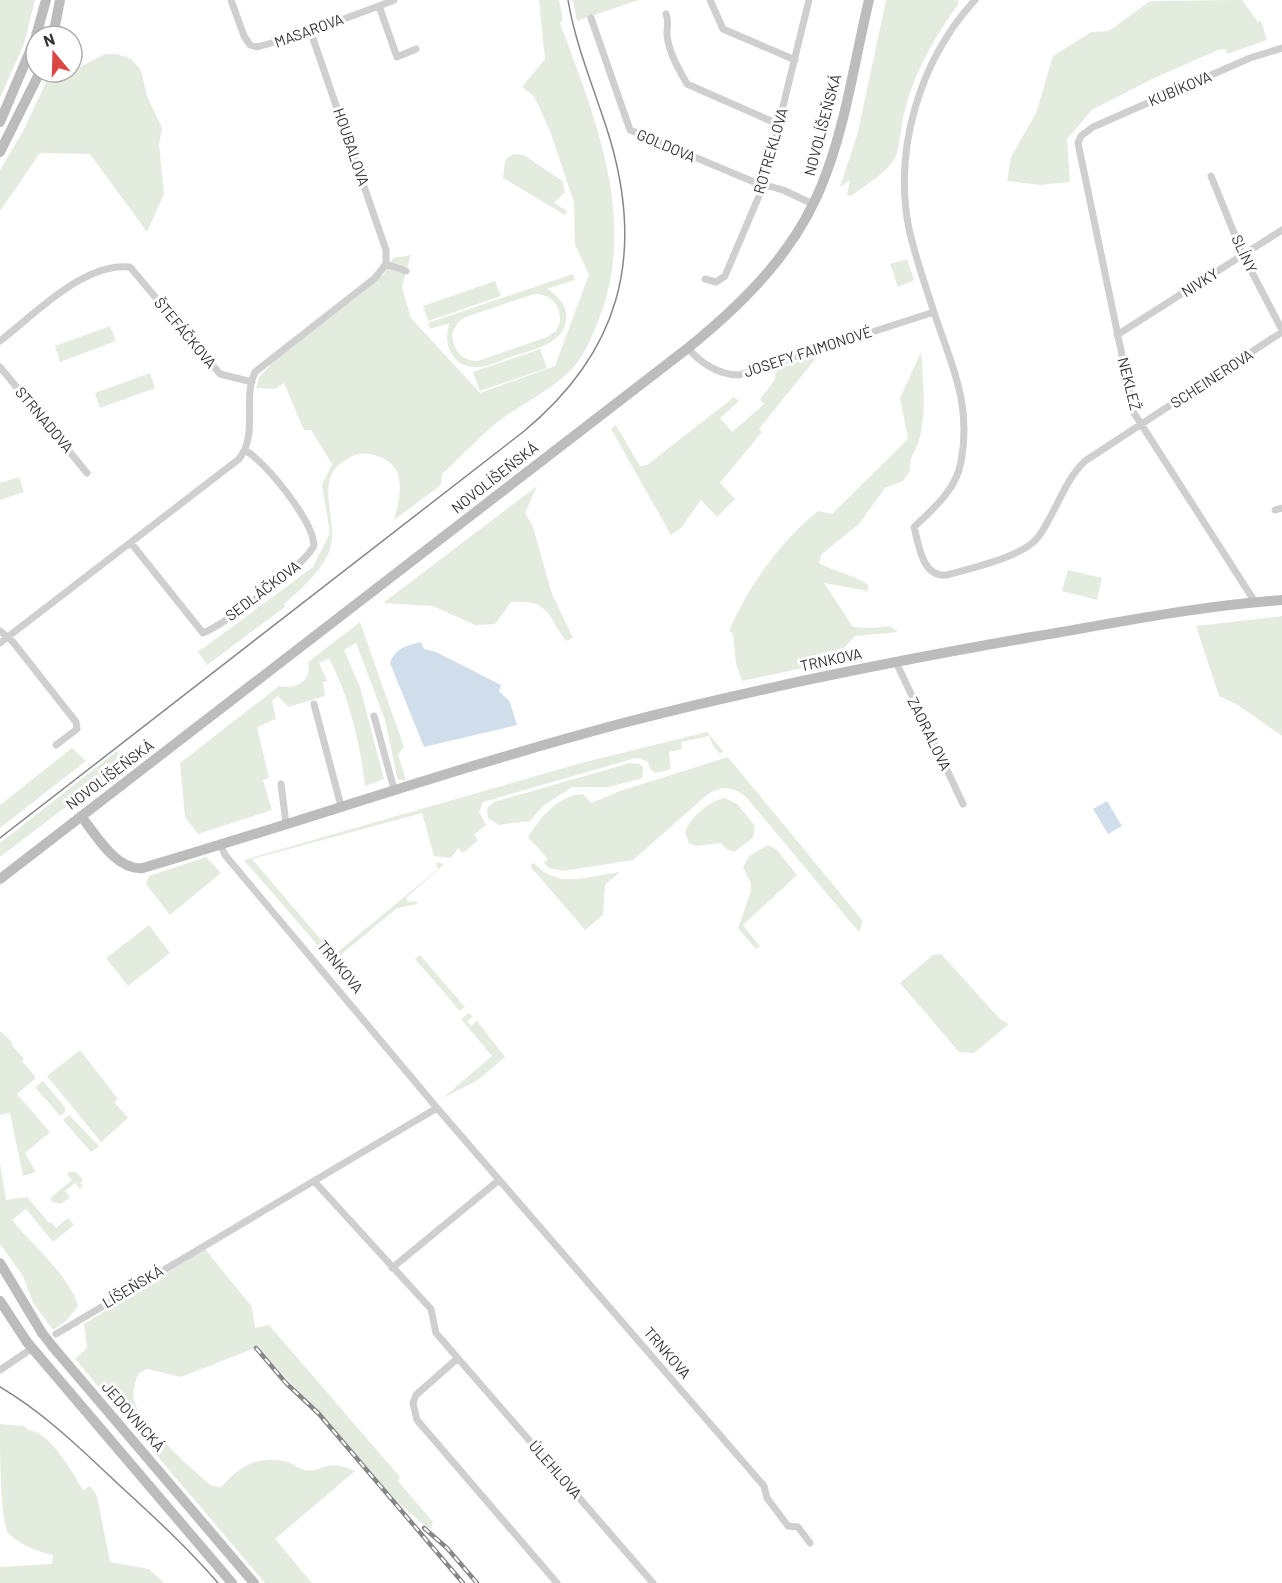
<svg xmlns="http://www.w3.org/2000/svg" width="1282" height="1583" font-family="Barlow,sans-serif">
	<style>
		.green { fill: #e4ebdf; fill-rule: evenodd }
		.water { fill: #d0deec }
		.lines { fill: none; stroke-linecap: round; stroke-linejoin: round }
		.street { stroke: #cfcfcf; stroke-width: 7 }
		.secondary { stroke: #bcbcbc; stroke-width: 10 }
		.tram { stroke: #878787; stroke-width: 1.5 }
		.rail-casing { stroke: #878787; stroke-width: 4.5 }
		.rail { stroke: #fff; stroke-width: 2; stroke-dasharray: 7; stroke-linecap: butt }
		.secondary-bridge { stroke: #bcbcbc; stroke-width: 10 }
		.labels { text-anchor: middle; stroke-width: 6; stroke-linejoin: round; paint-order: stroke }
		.street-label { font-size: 15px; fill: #323232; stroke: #fff }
	</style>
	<rect width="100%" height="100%" fill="#fff"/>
	<path class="green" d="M0 0H35L24 44 0 98Z
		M539 0H559L563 20 560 23C595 117 638 220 599 319 593 334 586 352 576 364 558 386 529 400 506 416 483 432 463 455 442 474L441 484 437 488 394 520C401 492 409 462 370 454 360 452 352 455 344 461 312 480 341 524 329 552 320 573 301 589 284 604L285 607 207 665 198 652 313 567 330 533 322 485 332 464 311 430H305L302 426 284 383 275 389 256 388 259 377 274 361 384 274 393 258 411 255 402 287 411 318 480 393 555 366 589 274 575 245 574 202 550 131 534 96 522 87 545 59Z
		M573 0H639L577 21Z
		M886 0H958L959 3C936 35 916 69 906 106 901 121 901 142 896 156 891 170 863 187 851 196L847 195 850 180 840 187 858 132Z
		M1242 0 1258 22 1261 21 1267 40 1227 54 1225 49 1218 50 1150 80 1092 110 1067 139 1070 182 1040 185 1007 181 1011 157 1036 113 1053 56 1091 32 1109 31 1150 1Z
		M105 54H117L131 59 141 70 147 96 162 128 159 145 164 194 147 232 90 154 40 153 0 211V170L23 131 51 72H72V60L80 67Z
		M513 154 524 155 562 181 565 192 554 203 567 211 565 215 503 178 505 160Z
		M907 259 914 280 898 287 890 264Z
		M573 274 575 280 547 289C556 295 565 302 566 313 570 344 531 350 510 357 499 361 486 368 474 367 451 366 442 341 450 323L430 329 428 323ZM534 294C551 294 561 305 560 322L556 331 547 337 478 361C462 361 453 350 452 334L458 322 466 317Z
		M495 281 501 296 428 321 423 306Z
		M110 326 116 341 60 362 55 346Z
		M540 349 547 368 480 391 473 372Z
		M921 352C923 382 927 411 919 441 915 454 909 455 910 471L903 481 885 488 859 524 822 554 819 563C833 571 857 576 868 585V591L824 583 853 627 873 628 890 626 898 632 855 636 844 648 821 653 817 665 742 681 736 664 733 634 729 631C749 585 779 543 818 511L832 514 908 439 900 398Z
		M814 355 816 358 759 429 762 432 720 483 735 499 717 517 701 500 681 528 671 535 611 429 616 425 640 466 647 465 734 397 739 401 720 418 732 432 764 404 760 399 774 381 777 370Z
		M150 373 155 388 100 408 95 393Z
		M19 477 24 492 0 500V483Z
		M537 486 525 513 533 527 552 594 573 638 566 641C546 613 549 600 511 602L495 624 475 625 433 606 383 603Z
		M1068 570 1102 578 1097 600 1062 591Z
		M1282 616V736L1238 705 1219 696 1196 626Z
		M360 622 404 747 398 754 406 780H398L397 777 385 720 356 643 344 650 360 687 384 779 365 786C360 742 349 697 329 658L319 663 327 681 323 682 325 696 288 707 278 696 272 700 276 719 257 727 269 778 263 780 272 810 198 834 185 817 180 763 279 686C296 690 312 681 308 662Z
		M707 732 724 752 719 753 713 746 709 736 681 742 682 749 669 752 671 769 656 773 651 770 647 761 636 758 483 802 479 812 486 825 474 835 478 840 463 853 458 848 451 858 434 856 422 813 252 859 334 955 438 869 436 862 444 864 406 898 408 902 415 901 418 904 397 908 332 962 244 860 581 763Z
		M72 748 86 761 0 828V805Z
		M117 751 125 762 0 857V843Z
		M728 757 863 921 859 932 746 797C734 787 722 785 708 794L633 860 563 871 549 868 544 863 548 859 528 837C541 817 558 795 583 794L591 803 620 791Z
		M630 763 640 764 643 768 642 778 609 787H572L544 805 530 821 499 825 488 818 487 808 494 802Z
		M725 798 737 804 755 826 753 838 734 852 726 849 721 843 696 846 689 843 685 833C688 819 710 800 725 798Z
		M768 845 776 849 797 875 743 925 760 946 756 949 738 928 751 891V883L743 867 749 856Z
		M206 857 221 873 170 915 146 884 149 876Z
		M534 863C558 890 588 876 620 872L605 885 603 915 585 930 530 866Z
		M149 925 170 953 128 986 106 958Z
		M941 954 1001 1020 1009 1024 974 1053 959 1052 900 983 933 955Z
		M420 955 465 1007 460 1011 415 959Z
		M469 1013 473 1017 467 1021 471 1026 477 1021 505 1057 478 1080 443 1098 492 1056 461 1019Z
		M0 1031 12 1042 11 1044 24 1059 22 1061 36 1078 17 1094 50 1132 25 1153 36 1172 23 1176 10 1113 0 1115Z
		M80 1050 118 1099 114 1102 128 1118 101 1142 47 1076Z
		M43 1081 65 1107V1113L60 1116 35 1087Z
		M69 1115 99 1146 91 1152 63 1120Z
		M0 1163 6 1200 27 1197 49 1223 51 1222 56 1228 68 1218 74 1225 53 1242 26 1209 12 1220C31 1244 71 1277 78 1306L66 1321 53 1330 33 1303 23 1276 0 1244Z
		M69 1172H76L83 1180 80 1183 83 1186 80 1189 75 1183 65 1191 70 1197 61 1204 52 1202 50 1198 72 1180 67 1174Z
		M205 1249 252 1307 255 1328 269 1325 400 1477 398 1481 433 1522 431 1528 429 1529 397 1502 334 1429 257 1347 181 1377 147 1369 138 1374C135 1384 132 1391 134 1401 139 1421 195 1473 212 1486L221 1487C241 1465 257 1455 288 1462 293 1464 299 1469 305 1470 326 1473 324 1457 355 1471L275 1539 312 1583H265L75 1359 87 1348 84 1324Z
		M0 1424 24 1426 28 1430C50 1431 72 1472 83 1490L90 1486 97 1496 110 1562 149 1569 164 1583H0V1567L52 1564 53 1555C37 1551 21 1546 8 1533 0 1518 0 1446 0 1424Z"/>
	<path class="water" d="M421 642 424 649 436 652 501 685 499 691 510 702 517 725 424 747 390 663C395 648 408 645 421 642Z
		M1107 801 1122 826 1108 834 1093 809Z"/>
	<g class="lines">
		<path class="street" d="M231 0 244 36 250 45 257 47 300 35 379 6 397 57 416 49
			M710 0 723 29 795 60
			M975 0C920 60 893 149 909 229 915 256 925 285 934 312 951 365 972 402 961 462 956 490 933 509 914 527 919 545 922 578 947 575 972 568 1024 557 1039 536 1056 512 1064 481 1085 461L1282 332
			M379 6 394 0
			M666 14C669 21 667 25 667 33 667 49 679 70 687 84L780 125
			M591 18 630 130 754 182 783 190 813 204
			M1211 176 1243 255 1282 330
			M386 264 406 271
			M705 279 716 282 725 276 764 184 809 0
			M1117 335 1282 230
			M0 341C35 314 84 262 130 267L220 374 252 382
			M688 348C700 363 719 375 739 375L934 312
			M0 367 87 473
			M1275 510 1282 508
			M131 543 203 633C223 626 309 562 314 545 312 519 267 464 245 450
			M1255 602 1134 413 1078 143 1081 136 1093 127 1250 58 1282 48
			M0 631 13 642 76 722 77 729 56 745
			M0 643 239 459C259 433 242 399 255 372L375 278 386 264V250L310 30
			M896 662 963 804
			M314 704 341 806
			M374 716 394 789
			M281 784 286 823
			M220 843 225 855 437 1108 764 1486 767 1498 788 1526 798 1527 810 1543
			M314 1181 431 1309 436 1333 653 1583
			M392 1268 499 1180
			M56 1334 437 1108
			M458 1358 416 1395 413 1403 417 1420 557 1583
			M0 1370 28 1351"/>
		<path class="secondary" d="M36 36 46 0
			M53 36 60 0
			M0 122 36 37
			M0 152 40 72
			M81 816C96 835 116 871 143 868 303 821 461 766 623 723 758 688 894 661 1032 637 1115 623 1198 606 1282 600
			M0 879 688 348C747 300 800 247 826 174 847 118 855 58 869 0
			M0 1263 42 1333
			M0 1301 27 1342
			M53 1347 254 1583
			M38 1355 232 1583"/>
		<path class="tram" d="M0 838 523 432C619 353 645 258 610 139 596 93 576 48 568 0
			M0 1387C44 1413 80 1448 117 1483 152 1515 187 1547 218 1583"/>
		<g class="rail-casing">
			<path id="rail" d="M256 1348 286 1383 319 1414 463 1583
				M424 1528 447 1548 477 1583"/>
		</g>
		<use href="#rail" class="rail"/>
		<path class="secondary-bridge" d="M42 1333 53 1347
			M27 1342 38 1355"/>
	</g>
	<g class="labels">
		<g class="street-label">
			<text transform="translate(309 31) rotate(-20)" y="5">MASAROVA</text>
			<text transform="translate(1180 89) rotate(-23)" y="5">KUBÍKOVA</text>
			<text transform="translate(823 125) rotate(-75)" y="5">NOVOLÍŠEŇSKÁ</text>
			<text transform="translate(666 146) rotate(23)" y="5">GOLDOVA</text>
			<text transform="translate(351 147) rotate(71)" y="5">HOUBALOVA</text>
			<text transform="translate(771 151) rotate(-74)" y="5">ROTREKLOVA</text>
			<text transform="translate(1244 254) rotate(65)" y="5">SLÍNY</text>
			<text transform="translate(1200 283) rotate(-32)" y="5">NIVKY</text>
			<text transform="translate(185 333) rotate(50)" y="5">ŠTEFÁČKOVA</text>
			<text transform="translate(808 352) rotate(-18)" y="5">JOSEFY FAIMONOVÉ</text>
			<text transform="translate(1212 379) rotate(-33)" y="5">SCHEINEROVA</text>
			<text transform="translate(1129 384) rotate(76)" y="5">NEKLEŽ</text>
			<text transform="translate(44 420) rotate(50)" y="5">STRNADOVA</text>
			<text transform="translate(495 478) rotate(-38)" y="5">NOVOLÍŠEŇSKÁ</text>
			<text transform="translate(263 591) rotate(-37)" y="5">SEDLÁČKOVA</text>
			<text transform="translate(831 660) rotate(-12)" y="5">TRNKOVA</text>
			<text transform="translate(929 734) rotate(64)" y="5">ZAORALOVA</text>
			<text transform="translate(110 775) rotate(-37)" y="5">NOVOLÍŠEŇSKÁ</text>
			<text transform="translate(340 967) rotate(51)" y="5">TRNKOVA</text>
			<text transform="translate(133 1287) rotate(-31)" y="5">LÍŠEŇSKÁ</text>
			<text transform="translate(667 1353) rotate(49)" y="5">TRNKOVA</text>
			<text transform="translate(133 1417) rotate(49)" y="5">JEDOVNICKÁ</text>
			<text transform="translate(555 1470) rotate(49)" y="5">ÚLEHLOVA</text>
		</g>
	</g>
	<g transform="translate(54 54) rotate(341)"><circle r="28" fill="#ffffff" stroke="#adadad" stroke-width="1.5"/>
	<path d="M0-4.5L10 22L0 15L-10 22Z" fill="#dc4642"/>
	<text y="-9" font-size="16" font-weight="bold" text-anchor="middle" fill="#323232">N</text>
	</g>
</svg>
